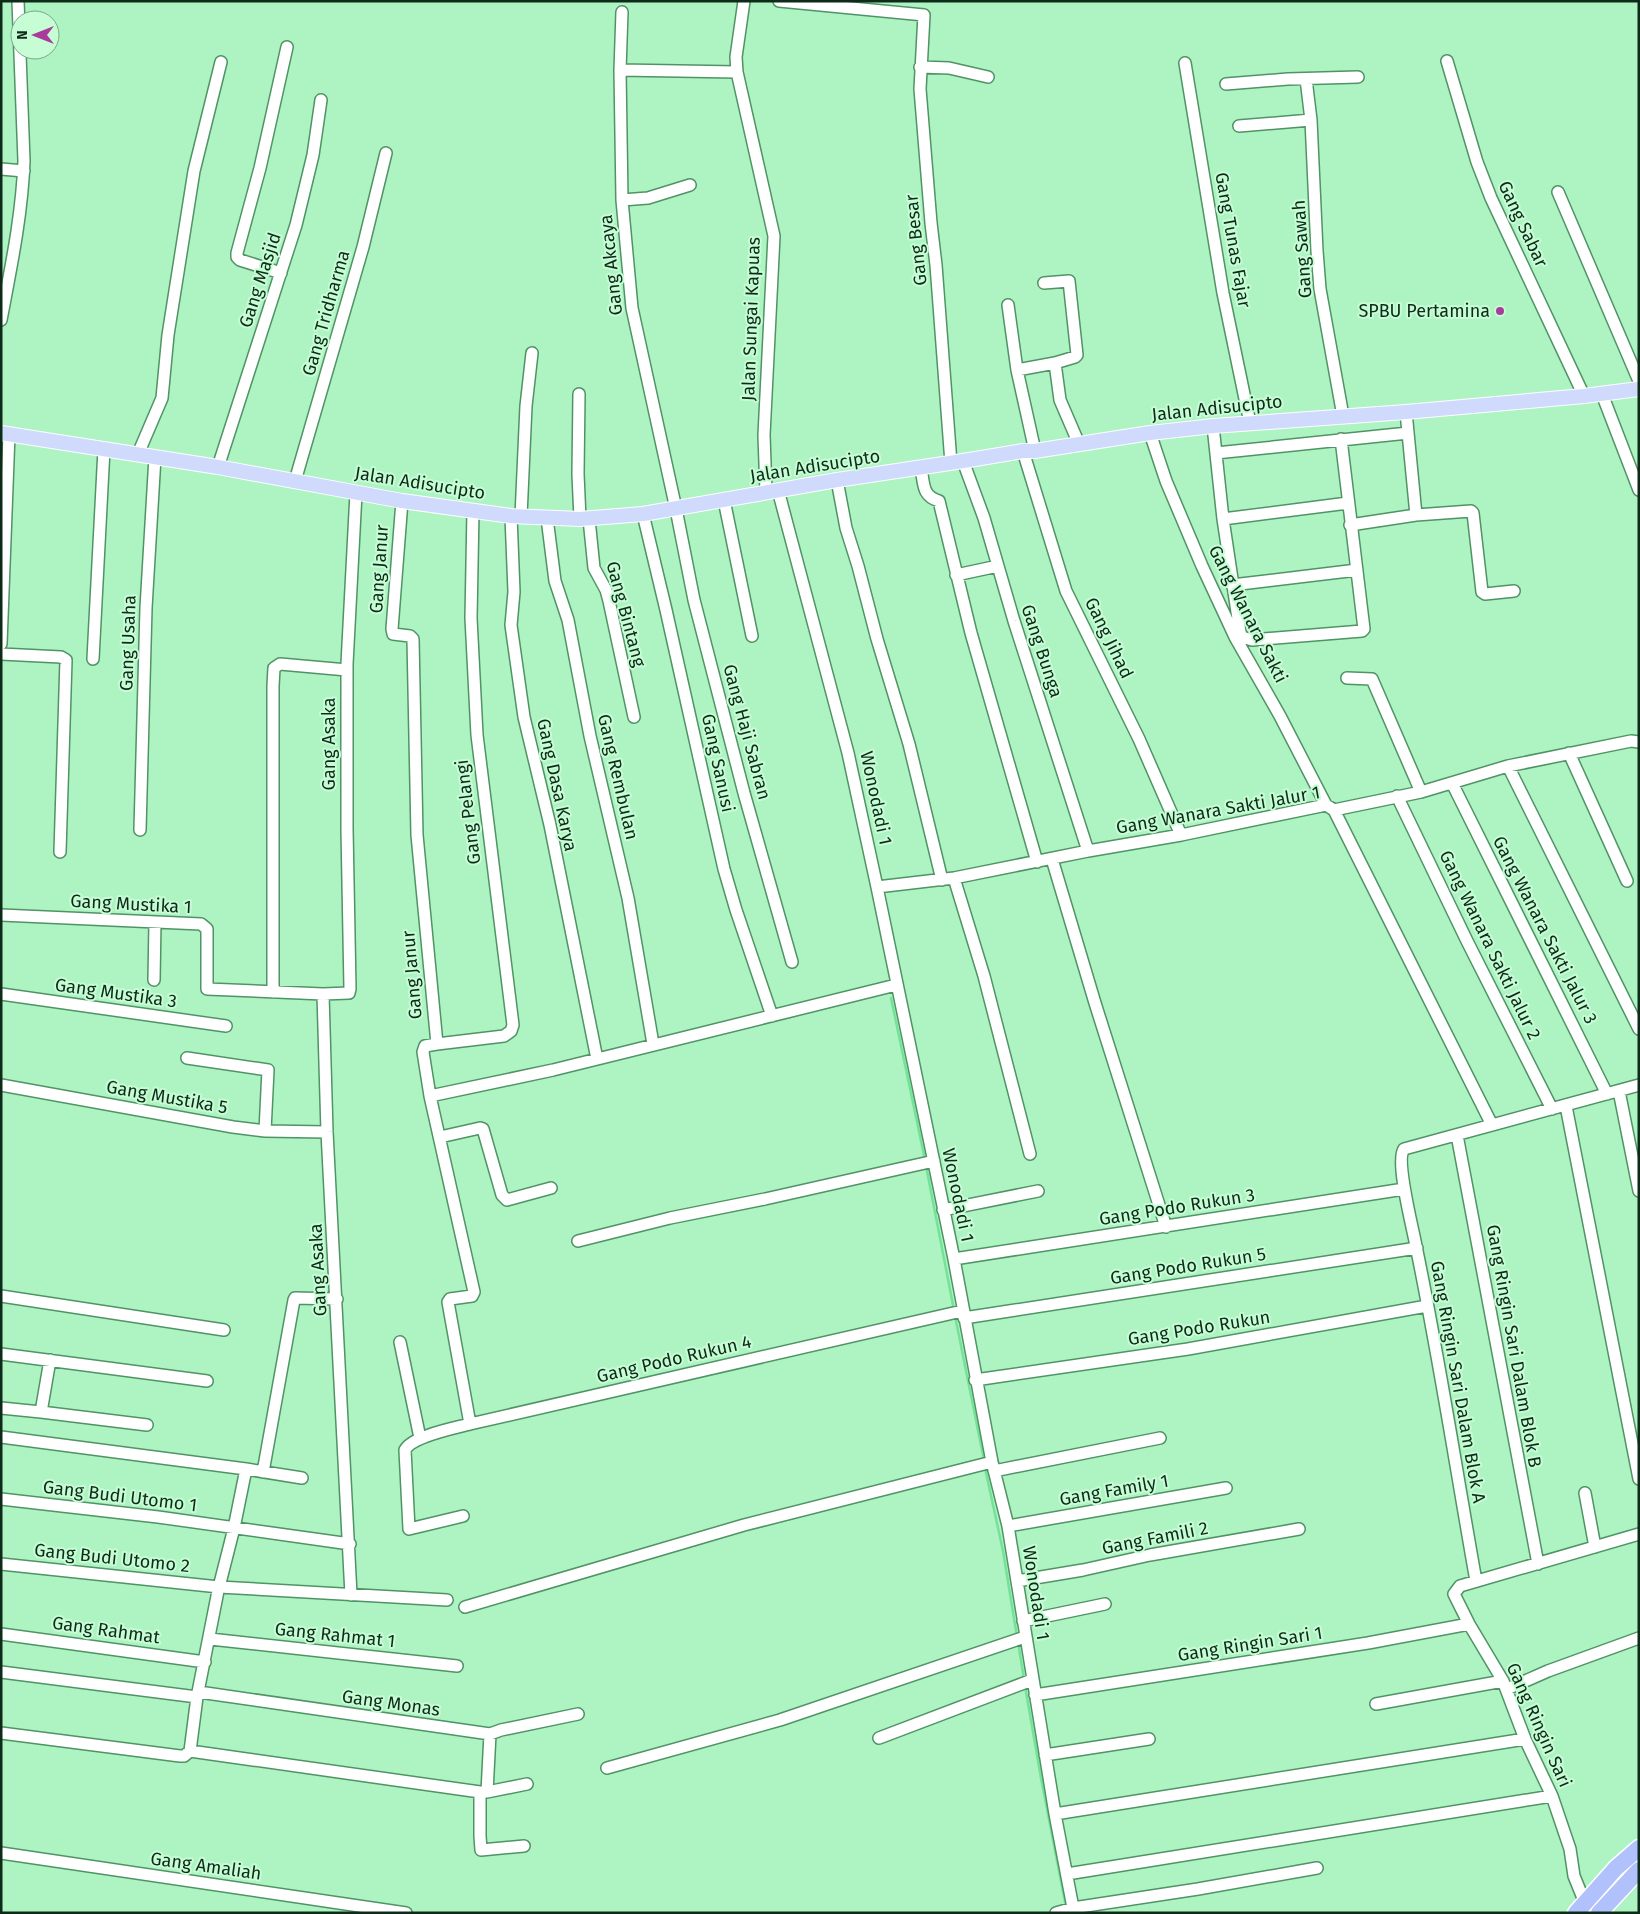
<svg xmlns="http://www.w3.org/2000/svg" width="1640" height="1914" font-family="'Fira Sans',sans-serif">
	<style>
		.water { fill: #74e299 }
		.lines { fill: none; stroke-linecap: round; stroke-linejoin: round }
		.stream { stroke: #74e299; stroke-width: 2.5 }
		.minor-casing { stroke: #509366; stroke-width: 14 }
		.major-casing { stroke: #fff; stroke-width: 16 }
		.highway-casing { stroke: #fff; stroke-width: 19 }
		.minor { stroke: #fff; stroke-width: 11 }
		.major { stroke: #d0dafd; stroke-width: 14 }
		.highway { stroke: #b1c1fc; stroke-width: 16 }
		.poi-dot { fill: #a83b9b; stroke: #c6fdd5; stroke-width: 2 }
		.labels { text-anchor: middle; stroke-width: 4; stroke-linejoin: round; paint-order: stroke }
		.street-label { font-size: 18px; fill: #0e2a18; stroke: #c6fdd5 }
		.poi-label { font-size: 18px; fill: #0e2a18; stroke: #c6fdd5; text-anchor: end }
	</style>
	<rect width="100%" height="100%" fill="#aef3c2"/>
	<path class="water" d="M976 1H1209L983 2Z"/>
	<g class="lines">
		<path class="stream" d="M891 998 925 1160
			M926 1166 954 1310
			M955 1316 984 1460
			M985 1468 1003 1551 1017 1637
			M1018 1642 1024 1679
			M1025 1686 1041 1778 1066 1907"/>
		<g class="minor-casing">
			<path id="minor" d="M744 1 736 57 737 72 774 236 764 435 766 492
				M779 1 924 15 920 89 931 223 936 265 951 463
				M622 12 620 70 622 200 632 308 676 509 694 600 744 793 792 962
				M1447 61 1477 162 1491 198 1584 396
				M1185 63 1223 293 1250 423
				M920 67 949 68 988 77
				M620 70 737 72
				M1306 79 1311 120 1317 251 1320 289 1343 416
				M1226 84 1288 79 1358 77
				M1239 126 1311 120
				M1 169 24 171
				M1558 192 1639 381
				M622 200 648 198 690 185
				M281 273 240 260 237 257V253L260 168 287 47
				M1008 305 1017 370 1035 451
				M1 320C11 267 22 215 24 161L18 1
				M1055 363 1060 400 1079 444
				M1017 370 1055 363 1075 357 1077 355 1069 281 1044 283
				M579 394 578 474 580 519
				M1602 394 1639 490
				M1406 412 1416 515
				M1213 426 1223 519 1240 632 1242 637 1252 640 1362 631 1364 629 1341 439
				M1150 433 1166 481 1202 566 1235 637 1280 716 1326 805
				M1023 451 1066 591 1139 739 1181 835
				M1216 453 1408 433
				M138 454 162 398 168 335 194 171 221 62
				M963 461 984 518 1014 621 1088 851
				M218 467 296 225 313 155 321 100
				M921 468C924 484 922 496 939 501L971 633 1037 862
				M837 480 846 528 858 566 877 639 909 744 942 880
				M295 481 363 247 386 153
				M778 490 848 753 877 887 954 1259 992 1462 1008 1526 1055 1814 1074 1913
				M724 500 752 636
				M402 501 392 629 393 634 410 636 413 639 417 835 437 1044 425 1046 423 1052 430 1096 474 1292 472 1296 450 1299 448 1302 470 1424
				M643 514 666 610 724 869 736 910 772 1016
				M511 516 514 592 511 625 524 717 550 825 597 1059
				M521 516 526 406 532 353
				M547 518 555 581 568 620 590 736 628 898 653 1044
				M589 519 594 568 606 590 609 601 634 717
				M1223 519 1348 503
				M1350 525 1416 515 1471 511 1473 513 1482 592 1485 594 1514 591
				M956 575 998 566
				M1232 585 1357 570
				M1 644 9 434
				M1 654 61 657 66 660 60 852
				M93 659 104 449
				M1347 678 1372 679 1421 792
				M1569 753 1627 881
				M1508 766 1639 1029
				M1452 783 1607 1094
				M1397 796 1467 941 1552 1109
				M1334 810 1421 792 1508 766 1631 741 1639 742
				M140 830 146 608 155 457
				M1052 859 1095 1003 1166 1227
				M954 878 984 976 1030 1154
				M877 887 954 878 1088 851 1181 835 1326 805 1334 810 1492 1125
				M1 915 201 924 207 929V989L323 994 349 993 350 989 347 829V664L356 493
				M154 980 155 922
				M273 992V686L274 668 280 664 347 670
				M1 994 226 1026
				M323 994 327 1132 351 1595
				M437 1044 504 1036 511 1031 513 1025 477 735 471 618 473 511
				M187 1058 268 1070 265 1131
				M1 1085 233 1127 265 1131 327 1132
				M1619 1091 1639 1191
				M430 1096 553 1070 896 985
				M1566 1106 1639 1479
				M1457 1135 1538 1564
				M440 1137 480 1128 483 1129 502 1195 507 1200 551 1188
				M943 1210 1038 1191
				M578 1241 670 1218 765 1199 934 1161
				M954 1259 1404 1189
				M1 1296 224 1330
				M964 1318 1417 1248
				M400 1342 420 1438
				M1 1354 207 1381
				M975 1380 1188 1349 1427 1306
				M1 1408 41 1412 50 1360
				M41 1412 147 1425
				M1 1437 246 1469
				M994 1471 1160 1438
				M263 1472 294 1300 295 1298 337 1299
				M302 1478 246 1469 234 1528 218 1591 197 1697 190 1751 480 1792H487L527 1784
				M1585 1493 1595 1547
				M1 1499 158 1517 350 1544
				M463 1516 409 1529 405 1450C412 1436 455 1428 470 1424L962 1311
				M1008 1526 1226 1488
				M1 1564 219 1587 447 1600
				M1017 1581 1083 1570 1150 1555 1299 1529
				M1476 1581C1456 1469 1439 1357 1416 1246 1413 1229 1395 1160 1404 1149L1639 1085
				M465 1607 744 1525 992 1462
				M1023 1621 1105 1604
				M1 1634 205 1662
				M210 1639 457 1666
				M1 1672 197 1697
				M1507 1689 1548 1671 1639 1638
				M199 1692 490 1734 501 1730 578 1714
				M1035 1695 1368 1643 1469 1624
				M1376 1704 1503 1681
				M1 1733 180 1756H184L190 1751
				M879 1738 1032 1680
				M1045 1755 1149 1739
				M607 1768 780 1720 1025 1637
				M480 1792V1836L481 1850 524 1846
				M487 1792 490 1734
				M1055 1814 1525 1739
				M1 1853 406 1913
				M1067 1874 1552 1796
				M1585 1903 1574 1876 1570 1849 1552 1796 1525 1739 1503 1681 1469 1624 1454 1594 1460 1586 1639 1534
				M1056 1913 1073 1908 1198 1889 1317 1868"/>
		</g>
		<g class="major-casing">
			<path id="major" d="M1 433 218 467 402 501 511 516 580 519 643 514 837 480 963 461 1023 451H1035L1150 433 1213 426 1406 412 1584 396 1639 389"/>
		</g>
		<g class="highway-casing">
			<path id="highway" d="M1576 1913 1616 1868 1639 1848
				M1599 1913 1639 1870"/>
		</g>
		<use href="#minor" class="minor"/>
		<use href="#major" class="major"/>
		<use href="#highway" class="highway"/>
	</g>
	<circle class="poi-dot" cx="1500" cy="311" r="5"/>
	<g class="labels">
		<g class="street-label">
			<text transform="translate(1523 224) rotate(65)" y="6">Gang Sabar</text>
			<text transform="translate(916 240) rotate(-96)" y="6">Gang Besar</text>
			<text transform="translate(1233 240) rotate(80)" y="6">Gang Tunas Fajar</text>
			<text transform="translate(1302 249) rotate(-94)" y="6">Gang Sawah</text>
			<text transform="translate(611 265) rotate(-96)" y="6">Gang Akcaya</text>
			<text transform="translate(260 280) rotate(-72)" y="6">Gang Masjid</text>
			<text transform="translate(326 313) rotate(-74)" y="6">Gang Tridharma</text>
			<text transform="translate(751 319) rotate(-88)" y="6">Jalan Sungai Kapuas</text>
			<text transform="translate(1217 408) rotate(-6)" y="6">Jalan Adisucipto</text>
			<text transform="translate(815 466) rotate(-9)" y="6">Jalan Adisucipto</text>
			<text transform="translate(420 483) rotate(9)" y="6">Jalan Adisucipto</text>
			<text transform="translate(379 569) rotate(-86)" y="6">Gang Janur</text>
			<text transform="translate(626 614) rotate(75)" y="6">Gang Bintang</text>
			<text transform="translate(1248 614) rotate(63)" y="6">Gang Wanara Sakti</text>
			<text transform="translate(1109 638) rotate(64)" y="6">Gang Jihad</text>
			<text transform="translate(128 643) rotate(-88)" y="6">Gang Usaha</text>
			<text transform="translate(1042 651) rotate(72)" y="6">Gang Bunga</text>
			<text transform="translate(747 732) rotate(75)" y="6">Gang Haji Sabran</text>
			<text transform="translate(329 744) rotate(-90)" y="6">Gang Asaka</text>
			<text transform="translate(718 763) rotate(78)" y="6">Gang Sanusi</text>
			<text transform="translate(618 777) rotate(77)" y="6">Gang Rembulan</text>
			<text transform="translate(557 785) rotate(78)" y="6">Gang Dasa Karya</text>
			<text transform="translate(876 798) rotate(78)" y="6">Wonodadi 1</text>
			<text transform="translate(1218 810) rotate(-10)" y="6">Gang Wanara Sakti Jalur 1</text>
			<text transform="translate(468 812) rotate(-97)" y="6">Gang Pelangi</text>
			<text transform="translate(131 904) rotate(3)" y="6">Gang Mustika 1</text>
			<text transform="translate(1545 930) rotate(63)" y="6">Gang Wanara Sakti Jalur 3</text>
			<text transform="translate(1490 945) rotate(64)" y="6">Gang Wanara Sakti Jalur 2</text>
			<text transform="translate(412 975) rotate(-95)" y="6">Gang Janur</text>
			<text transform="translate(116 993) rotate(8)" y="6">Gang Mustika 3</text>
			<text transform="translate(167 1097) rotate(10)" y="6">Gang Mustika 5</text>
			<text transform="translate(958 1195) rotate(78)" y="6">Wonodadi 1</text>
			<text transform="translate(1177 1207) rotate(-9)" y="6">Gang Podo Rukun 3</text>
			<text transform="translate(1188 1266) rotate(-9)" y="6">Gang Podo Rukun 5</text>
			<text transform="translate(318 1270) rotate(-93)" y="6">Gang Asaka</text>
			<text transform="translate(1199 1328) rotate(-9)" y="6">Gang Podo Rukun</text>
			<text transform="translate(1514 1346) rotate(80)" y="6">Gang Ringin Sari Dalam Blok B</text>
			<text transform="translate(674 1359) rotate(-13)" y="6">Gang Podo Rukun 4</text>
			<text transform="translate(1458 1382) rotate(80)" y="6">Gang Ringin Sari Dalam Blok A</text>
			<text transform="translate(1114 1490) rotate(-10)" y="6">Gang Family 1</text>
			<text transform="translate(120 1496) rotate(7)" y="6">Gang Budi Utomo 1</text>
			<text transform="translate(1155 1538) rotate(-11)" y="6">Gang Famili 2</text>
			<text transform="translate(112 1558) rotate(6)" y="6">Gang Budi Utomo 2</text>
			<text transform="translate(1036 1593) rotate(81)" y="6">Wonodadi 1</text>
			<text transform="translate(106 1630) rotate(8)" y="6">Gang Rahmat</text>
			<text transform="translate(335 1635) rotate(6)" y="6">Gang Rahmat 1</text>
			<text transform="translate(1250 1644) rotate(-9)" y="6">Gang Ringin Sari 1</text>
			<text transform="translate(391 1703) rotate(8)" y="6">Gang Monas</text>
			<text transform="translate(1539 1725) rotate(66)" y="6">Gang Ringin Sari</text>
			<text transform="translate(206 1866) rotate(8)" y="6">Gang Amaliah</text>
		</g>
		<g class="poi-label">
			<text x="1490" y="317">SPBU Pertamina</text>
		</g>
	</g>
	<rect width="1640" height="1914" fill="none" stroke="#0e2a18" stroke-width="5"/>
	<g transform="translate(35 35) rotate(270)"><circle r="24" fill="#c6fdd5" stroke="#7ca989"/>
	<path d="M0-4L9 19L0 12L-9 19Z" fill="#a83b9b"/>
	<text y="-8" font-size="14" font-weight="bold" text-anchor="middle" fill="#0e2a18">N</text>
	</g>
</svg>
